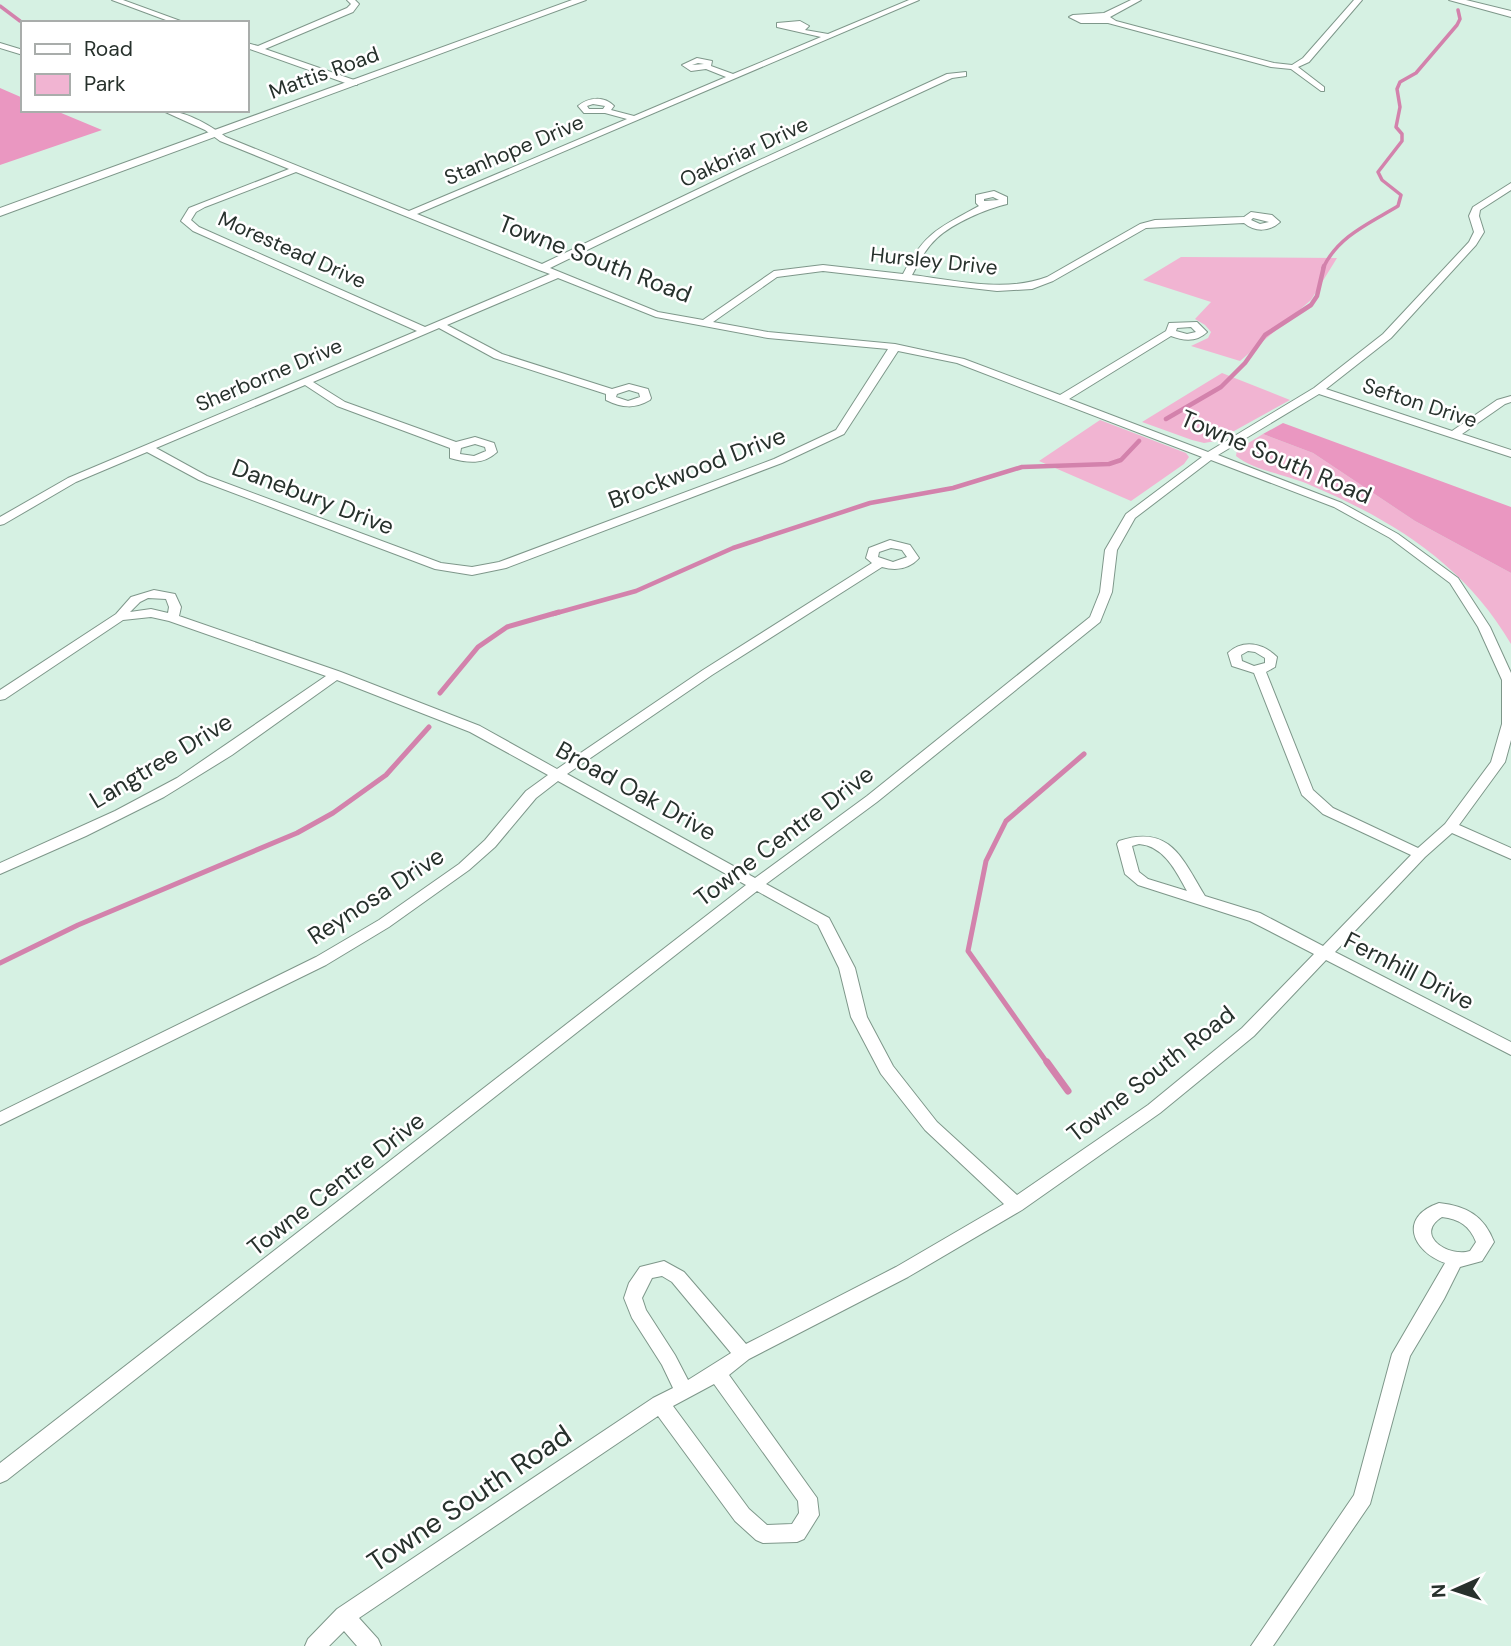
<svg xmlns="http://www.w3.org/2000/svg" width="1511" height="1646" font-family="'DM Sans',sans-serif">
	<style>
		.green { fill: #f1b4d2 }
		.forest { fill: #ea97c1 }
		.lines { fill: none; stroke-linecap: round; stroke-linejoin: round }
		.stream-far3 { stroke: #d382ac; stroke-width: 3.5 }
		.stream-far2 { stroke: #d382ac; stroke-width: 4.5 }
		.stream-far1 { stroke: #d382ac; stroke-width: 5 }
		.stream { stroke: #d382ac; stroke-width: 7 }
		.street-casing { stroke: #7e978a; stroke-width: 2 }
		.secondary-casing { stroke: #7e978a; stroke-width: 2 }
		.street { fill: #fff; fill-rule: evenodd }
		.secondary { fill: #fff; fill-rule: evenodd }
		.labels { text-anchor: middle; stroke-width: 5; stroke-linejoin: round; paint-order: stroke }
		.far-street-label { font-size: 21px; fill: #27312c; stroke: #fff }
		.street-label { font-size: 24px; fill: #27312c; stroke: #fff }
		.near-street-label { font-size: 28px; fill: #27312c; stroke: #fff }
	</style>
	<rect width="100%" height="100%" fill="#d6f1e3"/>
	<path class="green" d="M1181 257 1337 258 1311 300 1240 361 1191 346 1208 338 1211 332 1205 325 1195 319 1211 302 1143 280Z
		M1222 373 1290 400 1216 441 1204 443 1192 440 1142 422Z
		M1100 420 1186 453 1189 457 1184 464 1131 501 1039 461Z
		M1263 434 1313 453 1415 521 1511 573V644C1465 565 1393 520 1310 485 1288 475 1255 471 1236 456L1237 450Z"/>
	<path class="forest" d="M0 88 23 98V110H54L102 130 0 165Z
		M1283 423 1511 507V573L1415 521 1313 453 1263 434Z"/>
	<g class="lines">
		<path class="stream-far3" d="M0 6 20 21
			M1323 268C1338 236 1370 223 1398 206L1401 195 1382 180 1378 172 1402 141V134L1396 127 1400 107 1397 89 1400 82 1416 73 1457 25 1460 19 1458 10"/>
		<path class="stream-far2" d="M1166 419 1221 387 1245 363 1265 335 1311 305 1317 296 1324 266
			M553 614 636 591 733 548 870 503 953 488 1022 467 1109 464 1121 460 1139 441"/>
		<path class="stream-far1" d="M440 693 478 647 507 627 559 612
			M0 963 78 925 297 833 333 813 386 775 429 727
			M1048 1064 968 951 986 861 1006 821 1084 754"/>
		<path class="stream" d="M1047 1062 1068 1091"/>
		<g class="street-casing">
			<path id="street" d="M112 0H123L186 23H174Z
				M347 0H355L359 4 353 12 265 49 357 81V85H351L247 48V43L258 46 347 8 351 4Z
				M909 0H919L417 214 542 264 738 170 947 74 966 72V76L952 78 744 174 550 268 658 312 703 320 774 271 823 265 903 274C925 232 939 228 979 206L976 203V195L994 191 1007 197V204C986 209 953 223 937 238 925 249 919 262 912 275 955 280 1005 293 1047 277L1140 224 1155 220 1244 217 1251 212 1272 215 1280 222C1269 232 1255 232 1244 223L1146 228 1053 281 1032 289 997 291 823 271 777 277 713 322 768 332 895 344 964 359 1060 395 1166 331 1169 323 1197 322 1207 332C1197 342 1184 341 1171 336L1069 399 1208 452 1314 388 1383 334 1469 242 1474 232 1469 216 1473 207 1511 183V190L1480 210 1479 216 1484 232 1476 245 1391 338 1326 389 1452 431 1497 400 1511 396V402L1505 404 1462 434 1511 450V457L1319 394 1218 455 1342 503 1398 534 1458 578 1490 627 1511 673V740L1505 762 1459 825 1511 848V859L1452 833 1425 857 1335 952 1511 1042V1055L1326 960 1254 1036 1160 1113 1022 1210 908 1277 749 1359 729 1375 817 1498 819 1515 804 1539 797 1542 763 1543 756 1540 735 1521 658 1416 359 1618 378 1639 381 1646H357L344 1631 329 1646H305L308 1639 337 1609 653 1398 673 1388 662 1365 632 1318 624 1298 629 1283 640 1267 664 1261 684 1272 746 1344 896 1267 1004 1204 925 1130 881 1074 851 1017 839 968 818 925 757 891 7 1480 0 1483V1463L746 885 558 781 536 798 495 847 469 870 389 927 326 965 0 1125V1112L316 957 379 920 459 864 485 840 526 791 548 775 470 732 337 680 232 755 164 797 86 836 0 874V863L115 811 177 778 326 676 169 621 151 617 123 620 5 699 0 700V690L116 614 131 597 154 590 175 594 181 607 179 616 341 672 480 726 557 769 703 670 872 563 866 558 869 548 890 540 910 545 919 558C909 569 896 571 882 567L712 675 567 774 755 878 867 796 1090 617 1100 592 1105 550 1126 514 1202 457 957 363 898 351 844 434 782 463 506 568 472 575 435 569 199 480 147 452 76 482 4 524 0 525V517L68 478 417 331 193 231 181 221 189 208 289 169 220 141 205 130 161 110C184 110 208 124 226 137L409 211 627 119 605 113H584L578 106C589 97 604 96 614 106L611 110 634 116 726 77 706 69 691 71 682 65 697 58 712 61 711 66 733 74 821 37 777 27V23L800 21 809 26 805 30 828 34ZM698 63 704 64 692 65ZM593 104 605 106 603 109H589L587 106ZM296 172 539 270 550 274 425 327 199 227 191 220 196 212 205 207ZM993 197 999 200 984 201V199ZM1253 218 1269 222 1260 224 1251 220ZM558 278 656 317 768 338 888 349 836 430 774 459 499 562 472 567 441 563 207 476 156 448 305 385 337 406 450 448V458C468 463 483 465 497 452L494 443 475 437 456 442 345 402 313 382 439 328 494 358 606 394V400C622 408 635 409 650 400L651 398 648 389 629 384 612 389 502 354 447 325ZM1191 327 1196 332 1187 334 1176 331 1177 328ZM629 390 639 393 640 397 628 401 616 397 617 394ZM475 444 485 447 486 451 474 456 460 454 461 448ZM1211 460 1334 507 1390 538 1450 583 1478 627 1502 680V724L1491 762 1445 824 1418 848 1333 808 1313 790 1266 672 1275 667 1277 657C1263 643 1243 639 1228 653L1232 666 1254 673 1302 795 1323 814 1411 855 1323 946 1260 913 1205 896C1182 858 1170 824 1119 841L1117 844 1125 874 1138 885 1250 921 1314 954 1242 1028 1148 1105 1017 1195 937 1122 893 1066 867 1017 855 968 829 918 766 884 877 802 1100 622 1112 592 1117 550 1135 518ZM891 548 902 550 907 557 893 562 878 557 879 552ZM148 598 166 599 169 607 168 613 151 609 130 612 140 602ZM1248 651 1255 652 1265 658V663L1254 666 1242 661 1241 655ZM1139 844C1164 846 1176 871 1187 891L1148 879 1139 872 1132 846ZM662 1276 672 1282 731 1353 688 1380 675 1355 646 1310 642 1298 652 1278ZM714 1384 798 1501 799 1513 792 1524 767 1525 749 1509 673 1406Z
				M1131 0H1141L1110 17 1116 21 1274 63 1292 65 1303 58 1354 0H1362L1309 62 1298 67 1324 87V91H1321L1291 69 1271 67 1108 23H1081L1069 17 1073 15 1104 13Z
				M0 43 23 50V55L0 48Z
				M1439 1203C1467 1206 1484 1216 1494 1242L1482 1261 1460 1267 1444 1299 1410 1356 1370 1504 1273 1646H1251L1354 1495 1392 1354 1445 1263C1412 1251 1398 1217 1439 1203ZM1442 1217C1459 1219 1470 1226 1476 1242L1470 1251C1449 1258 1413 1235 1442 1217Z"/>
		</g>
		<g class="secondary-casing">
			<path id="secondary" d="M572 0H586L0 216V208Z
				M1449 0H1466L1511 11V17Z"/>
		</g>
		<use href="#street" class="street"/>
		<use href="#secondary" class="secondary"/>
	</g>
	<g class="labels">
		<g class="far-street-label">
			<text transform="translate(324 73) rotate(-20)" y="7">Mattis Road</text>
			<text transform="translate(514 150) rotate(-23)" y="7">Stanhope Drive</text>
			<text transform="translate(744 152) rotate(-25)" y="7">Oakbriar Drive</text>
			<text transform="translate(292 250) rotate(24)" y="7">Morestead Drive</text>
			<text transform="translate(934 261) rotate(6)" y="7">Hursley Drive</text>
			<text transform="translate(269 375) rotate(-23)" y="7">Sherborne Drive</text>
			<text transform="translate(1420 403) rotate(18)" y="7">Sefton Drive</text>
		</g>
		<g class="street-label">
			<text transform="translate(595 259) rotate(21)" y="8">Towne South Road</text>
			<text transform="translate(1276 457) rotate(23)" y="8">Towne South Road</text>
			<text transform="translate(697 468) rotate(-21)" y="8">Brockwood Drive</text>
			<text transform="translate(313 497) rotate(21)" y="8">Danebury Drive</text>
			<text transform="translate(161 761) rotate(-31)" y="8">Langtree Drive</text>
			<text transform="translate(636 791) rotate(29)" y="8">Broad Oak Drive</text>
			<text transform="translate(784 836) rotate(-37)" y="8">Towne Centre Drive</text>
			<text transform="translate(376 896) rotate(-33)" y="8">Reynosa Drive</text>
			<text transform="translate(1409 971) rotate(27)" y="8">Fernhill Drive</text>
			<text transform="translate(1151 1074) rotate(-38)" y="8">Towne South Road</text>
			<text transform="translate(336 1184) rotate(-38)" y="8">Towne Centre Drive</text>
		</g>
		<g class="near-street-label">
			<text transform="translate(469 1498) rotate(-34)" y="10">Towne South Road</text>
		</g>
	</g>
	<rect x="21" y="21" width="228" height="91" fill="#ffffff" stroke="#a9adab" stroke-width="2"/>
	<rect x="35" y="44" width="35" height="10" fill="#ffffff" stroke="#a9adab" stroke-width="2"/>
	<text x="84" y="56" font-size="21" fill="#27312c">Road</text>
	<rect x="35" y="74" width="35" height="21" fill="#f1b4d2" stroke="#a9adab" stroke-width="2"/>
	<text x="84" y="91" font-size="21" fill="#27312c">Park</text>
	<g transform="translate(1455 1590) rotate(267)" stroke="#ffffff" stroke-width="5" paint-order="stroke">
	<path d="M0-5L12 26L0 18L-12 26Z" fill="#27312c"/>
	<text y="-10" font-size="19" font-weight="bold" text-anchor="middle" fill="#27312c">N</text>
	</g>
</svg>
